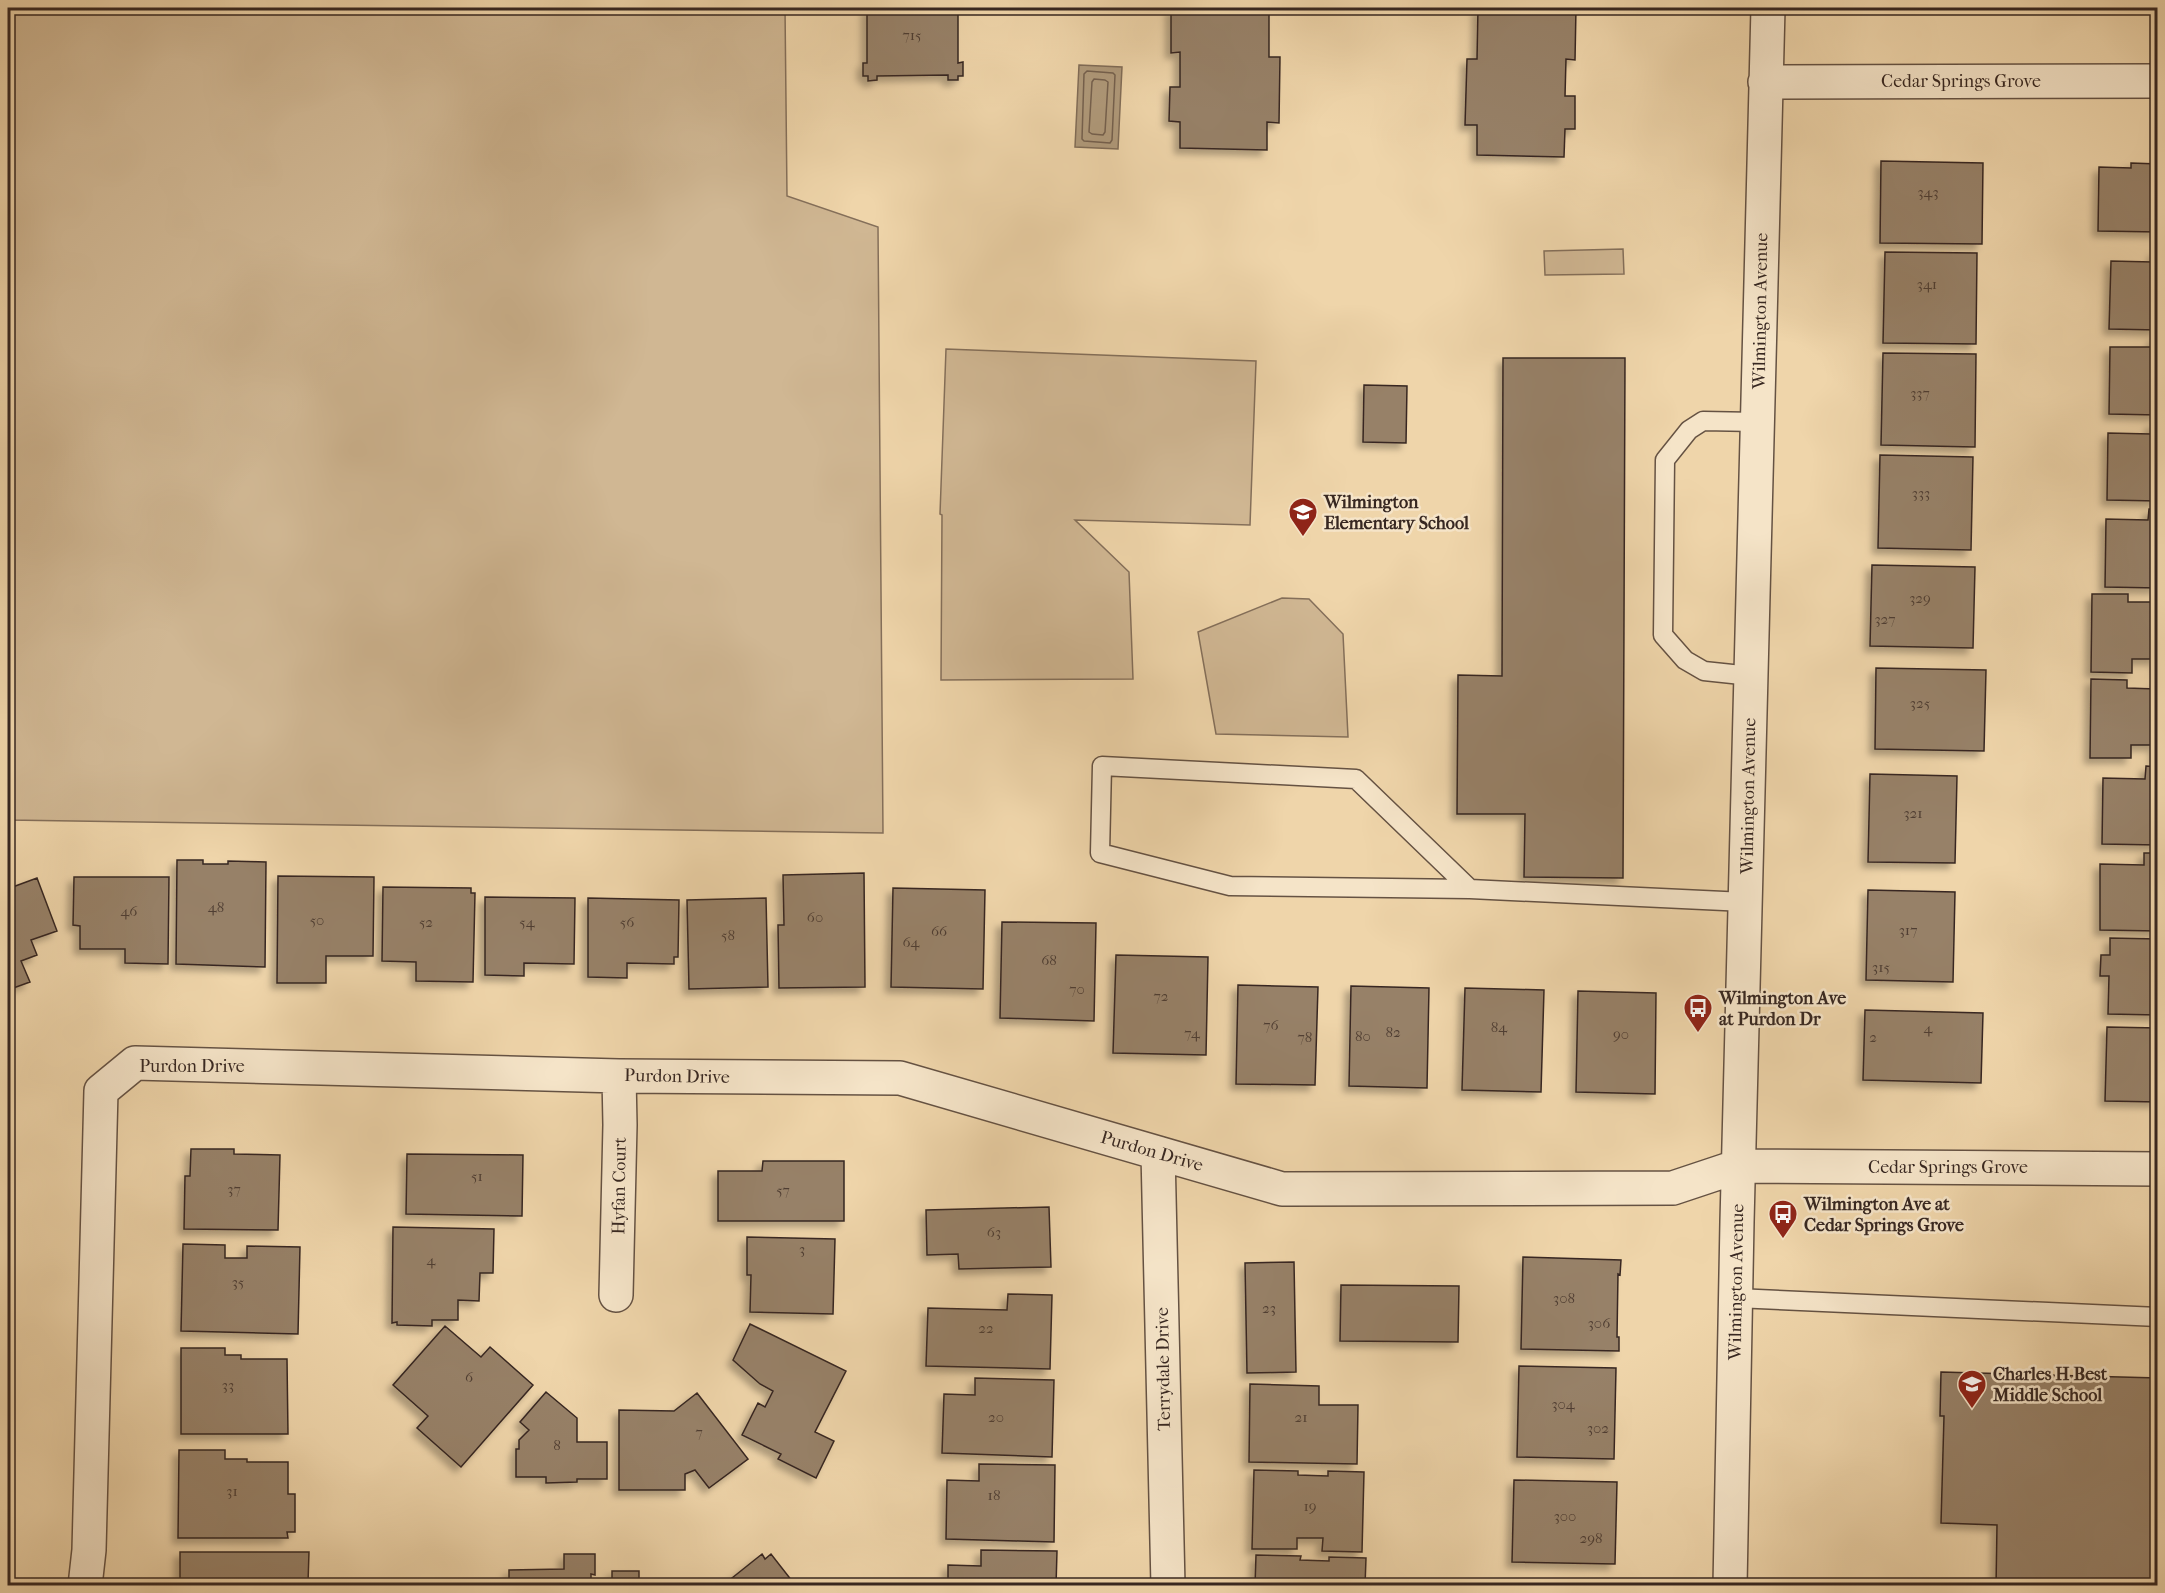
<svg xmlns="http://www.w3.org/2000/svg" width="2165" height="1593" font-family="'IM FELL French Canon',serif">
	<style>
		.green { fill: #d0b793; stroke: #846f5a; stroke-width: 1.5 }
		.water { fill: #b09a7b; stroke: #806c57; stroke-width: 1.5 }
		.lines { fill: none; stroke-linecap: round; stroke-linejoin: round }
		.shore { stroke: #74604e; stroke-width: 1.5 }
		.building { fill: #978168; stroke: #372721; stroke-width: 1.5; filter: url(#shadow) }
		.lane-casing { stroke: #655243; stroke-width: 21 }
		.street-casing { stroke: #655243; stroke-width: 36 }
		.lane { stroke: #f5e4c8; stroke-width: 18 }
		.street { stroke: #f5e4c8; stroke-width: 33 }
		.labels { text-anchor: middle; stroke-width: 5; stroke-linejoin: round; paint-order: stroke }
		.number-label { font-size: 15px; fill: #4f3e33 }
		.street-label { font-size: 18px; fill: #372721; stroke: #f5e4c8 }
		.poi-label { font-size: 18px; font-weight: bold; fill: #372721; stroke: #f5e4c8; text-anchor: start }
	</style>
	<defs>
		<filter id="shadow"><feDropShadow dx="-5.5" dy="5.5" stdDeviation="3" flood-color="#0004"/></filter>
	</defs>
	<rect width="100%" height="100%" fill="#efd5aa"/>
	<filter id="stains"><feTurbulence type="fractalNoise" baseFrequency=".00333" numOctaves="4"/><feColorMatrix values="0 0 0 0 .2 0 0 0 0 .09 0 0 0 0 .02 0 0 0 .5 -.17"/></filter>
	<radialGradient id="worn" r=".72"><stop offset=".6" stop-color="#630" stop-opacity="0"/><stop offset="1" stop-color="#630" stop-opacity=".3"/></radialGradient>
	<path class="green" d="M8 8H785L787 196 878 227 883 833 8 820Z
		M1623 249 1624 274 1545 275 1544 251Z
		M946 349 1256 361 1250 525 1075 520 1129 572 1133 679 941 680 942 515 940 514Z
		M1282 598 1309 599 1343 634 1348 737 1216 734 1198 632Z"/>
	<path class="water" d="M1079 65 1122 67 1118 149 1075 147Z"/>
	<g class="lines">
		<path class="shore" d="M1087 71 1113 73 1115 75 1112 140 1110 143 1084 141 1082 139 1084 74Z
			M1094 79 1105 80 1108 82 1105 132 1103 135 1092 134 1089 132 1092 82Z"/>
	</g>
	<path class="building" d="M867 8H958V63L963 62V76H958V80H948V75L877 76V80L868 81V76H863V63H867Z
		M1171 8H1269V57H1280L1279 123 1267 122V150L1180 148V122L1169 121 1170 87H1180V52L1171 53Z
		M1478 8H1576L1575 60 1566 59 1565 96H1575V129H1565L1564 157 1477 155V125H1465L1467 59H1477Z
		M1881 161 1983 163 1982 244 1880 243Z
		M2131 163 2158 164V232L2098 231 2099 167 2131 168Z
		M2154 251H2158V330L2109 329 2111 261 2153 262Z
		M1885 252 1977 253 1976 344 1883 343Z
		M2153 337H2158V415L2109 414 2110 347H2153Z
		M1883 353 1976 354 1975 447 1881 445Z
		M1503 358H1625L1623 878 1524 877 1525 814H1457L1458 675 1502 676Z
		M1364 385 1407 386 1406 443 1363 442Z
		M2151 423H2158V501L2107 500 2108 433 2151 434Z
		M1880 455 1973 457 1971 550 1878 548Z
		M2149 509 2158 510V588L2105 587 2106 519 2148 520Z
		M1872 565 1975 567 1973 648 1870 646Z
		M2092 594H2128V602H2158V673L2157 659H2132V673L2091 672Z
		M1876 668 1986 670 1984 751 1875 749Z
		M2091 679 2127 680V688L2156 689V681H2158V760H2155V745H2131V758H2090Z
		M2146 766 2158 767V845L2102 844 2103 778 2145 779Z
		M1870 774 1957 776 1955 863 1868 862Z
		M2144 853H2158V931L2100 930V864L2144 865Z
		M177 860H203V864H228V861L266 862 265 967 176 964Z
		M864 873 865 987 779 988 778 925H784L783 875Z
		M278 876 374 877 373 956H326V983H277Z
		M74 877H169L168 964 125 963V949H80V926L73 925Z
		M37 878 57 931 31 940 37 955 21 961 30 982 8 990V897L13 895 10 888Z
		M383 887 471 888V893H475L473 982 416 981V962L382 961Z
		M893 888 985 890 983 989 891 987Z
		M1868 890 1955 892 1953 982 1866 980Z
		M485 897 575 898 574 964 524 963V976L485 975Z
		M588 898 679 900 678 957H674V964L627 963V978L588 977Z
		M766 898 768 987 689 989 687 900Z
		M1002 922 1096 923 1094 1021 1000 1018Z
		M2110 938 2158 939V1015L2108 1014 2109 976H2100L2101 955H2110Z
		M1116 955 1208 957 1206 1055 1113 1053Z
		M1238 985 1318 987 1315 1085 1236 1084Z
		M1351 986 1429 988 1427 1088 1349 1086Z
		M1465 988 1544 990 1541 1092 1462 1090Z
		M1578 991 1656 993 1655 1094 1576 1092Z
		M1865 1010 1983 1013 1981 1083 1863 1080Z
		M2107 1027 2158 1028V1102L2105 1101Z
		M191 1149H234V1154L280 1155 278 1230 184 1229 185 1176H190Z
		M407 1154 523 1155 522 1216 406 1214Z
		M763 1161H844V1221H718V1171H762Z
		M1049 1207 1051 1267 959 1269 958 1254 927 1255 926 1210Z
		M393 1227 494 1229 493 1273H480L479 1301 458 1300V1320H432V1326L397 1325V1322L392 1323Z
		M747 1237 835 1239 833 1314 750 1312 751 1275H747Z
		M183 1244 225 1245V1258H247V1246L300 1247 298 1334 181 1331Z
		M1523 1257 1621 1260 1620 1275 1618 1274 1617 1337H1619V1351L1521 1349Z
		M1294 1262 1296 1372 1247 1373 1245 1263Z
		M1341 1285 1459 1286 1458 1342 1340 1341Z
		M1008 1294 1052 1295 1050 1369 926 1366 928 1308 1007 1310Z
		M750 1324 846 1371 815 1432 834 1441 816 1478 778 1459 781 1454 742 1435 758 1403 765 1407 773 1391 760 1384 733 1360Z
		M445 1326 481 1357 490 1347 533 1385 461 1467 417 1428 428 1416 393 1385Z
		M181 1348H225V1355H241V1359H287L288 1434H181Z
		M1519 1366 1616 1368 1614 1459 1517 1457Z
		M1941 1372 2158 1378V1586H1996L1997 1525 1941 1523 1944 1416H1940Z
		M975 1378 1054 1380 1052 1457 942 1453 944 1394 975 1395Z
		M1250 1384 1319 1386V1405H1358L1357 1464 1249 1462Z
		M546 1392 577 1418V1442H607V1479H577V1482L546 1483V1477H516V1449H519V1440L529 1430 520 1422Z
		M697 1393 748 1459 709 1488 695 1470 685 1474V1490H619V1410L674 1411Z
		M179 1450H225V1459H247V1462H288V1494H295V1532H287L288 1538H178Z
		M979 1464 1055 1465 1054 1542 946 1539 947 1480 979 1481Z
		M1254 1470 1298 1471V1475L1328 1476V1471L1364 1472 1362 1552 1322 1551 1323 1538H1297V1549H1252Z
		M1514 1480 1617 1482 1615 1564 1512 1562Z
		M981 1550 1057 1551 1056 1586H948V1565L981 1566Z
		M180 1552H309L308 1583H293V1586H180Z
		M564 1554H595V1575L591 1574V1586H509V1570L564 1569Z
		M762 1554 765 1559 771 1554 796 1586H722Z
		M1256 1555 1301 1556 1300 1560 1329 1561V1557L1366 1558 1365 1586H1255Z
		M612 1571H639V1586H612Z"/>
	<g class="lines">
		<g class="lane-casing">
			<path id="lane" d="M1751 676 1704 671 1685 660 1663 635 1665 460 1689 430 1703 421 1757 422
				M1470 889 1356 779 1102 766 1100 853 1230 886 1470 889 1745 902
				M1736 1298 2158 1317"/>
		</g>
		<g class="street-casing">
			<path id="street" d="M1765 82 2158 81
				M1158 1153 1168 1586
				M616 1295 620 1125 619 1076
				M85 1586 89 1550 101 1091 135 1063 619 1076 900 1078 1282 1189 1673 1188 1739 1166 2158 1169
				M1730 1586 1737 1222 1768 8"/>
		</g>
		<use href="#lane" class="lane"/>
		<use href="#street" class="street"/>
	</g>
	<defs>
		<g id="school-pin" transform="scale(1.5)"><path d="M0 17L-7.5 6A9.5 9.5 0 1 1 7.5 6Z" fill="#8f2418" stroke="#f5e4c8"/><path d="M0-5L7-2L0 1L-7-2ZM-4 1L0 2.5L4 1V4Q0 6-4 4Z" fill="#fff"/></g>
		<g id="bus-pin" transform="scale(1.5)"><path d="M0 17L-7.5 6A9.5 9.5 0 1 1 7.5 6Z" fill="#8f2418" stroke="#f5e4c8"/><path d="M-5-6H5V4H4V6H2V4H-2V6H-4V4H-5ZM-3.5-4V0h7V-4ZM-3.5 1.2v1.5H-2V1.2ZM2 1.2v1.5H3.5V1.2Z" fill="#fff"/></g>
	</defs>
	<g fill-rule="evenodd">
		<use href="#school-pin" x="1303" y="512"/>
		<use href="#bus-pin" x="1698" y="1008"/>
		<use href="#bus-pin" x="1783" y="1214"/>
		<use href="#school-pin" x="1972" y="1384"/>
	</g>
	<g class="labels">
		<g class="number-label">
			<text x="912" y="40">715</text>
			<text x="1928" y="197">343</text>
			<text x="1927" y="289">341</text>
			<text x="1920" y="398">337</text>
			<text x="1921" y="498">333</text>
			<text x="1920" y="603">329</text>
			<text x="1885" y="624">327</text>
			<text x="1920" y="708">325</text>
			<text x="1913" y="818">321</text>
			<text x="216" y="912">48</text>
			<text x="129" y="916">46</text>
			<text x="815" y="922">60</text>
			<text x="317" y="925">50</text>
			<text x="426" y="927">52</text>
			<text x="527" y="927">54</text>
			<text x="627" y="927">56</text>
			<text x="1908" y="935">317</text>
			<text x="939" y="936">66</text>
			<text x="728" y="940">58</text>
			<text x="911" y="947">64</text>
			<text x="1049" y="965">68</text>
			<text x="1881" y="972">315</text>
			<text x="1077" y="994">70</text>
			<text x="1161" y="1001">72</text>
			<text x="1271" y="1030">76</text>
			<text x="1499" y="1032">84</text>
			<text x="1928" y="1033">4</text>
			<text x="1393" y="1037">82</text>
			<text x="1192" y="1038">74</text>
			<text x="1621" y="1039">90</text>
			<text x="1363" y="1041">80</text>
			<text x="1305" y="1042">78</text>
			<text x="1873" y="1042">2</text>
			<text x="477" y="1181">51</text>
			<text x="234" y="1194">37</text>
			<text x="783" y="1195">57</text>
			<text x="994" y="1237">63</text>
			<text x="802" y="1254">3</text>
			<text x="431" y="1265">4</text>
			<text x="238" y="1287">35</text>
			<text x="1564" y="1303">308</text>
			<text x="1269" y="1313">23</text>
			<text x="1599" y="1328">306</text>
			<text x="986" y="1333">22</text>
			<text x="469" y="1382">6</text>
			<text x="228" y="1390">33</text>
			<text x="1563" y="1409">304</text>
			<text x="996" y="1422">20</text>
			<text x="1301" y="1422">21</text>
			<text x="1598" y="1433">302</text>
			<text x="699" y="1437">7</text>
			<text x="557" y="1450">8</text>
			<text x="232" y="1496">31</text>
			<text x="994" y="1500">18</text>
			<text x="1310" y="1511">19</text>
			<text x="1565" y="1521">300</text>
			<text x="1591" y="1543">298</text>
		</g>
		<g class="street-label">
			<text x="1961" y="87">Cedar Springs Grove</text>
			<text transform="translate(1760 311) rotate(-89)" y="6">Wilmington Avenue</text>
			<text transform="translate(1748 796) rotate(-89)" y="6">Wilmington Avenue</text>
			<text x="192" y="1072">Purdon Drive</text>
			<text transform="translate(677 1076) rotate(1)" y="6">Purdon Drive</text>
			<text transform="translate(1152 1151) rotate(16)" y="6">Purdon Drive</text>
			<text x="1948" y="1173">Cedar Springs Grove</text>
			<text transform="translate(619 1186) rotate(-89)" y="6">Hyfan Court</text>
			<text transform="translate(1736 1282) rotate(-89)" y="6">Wilmington Avenue</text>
			<text transform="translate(1163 1369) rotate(-91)" y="6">Terrydale Drive</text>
		</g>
		<g class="poi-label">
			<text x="1324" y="508">Wilmington<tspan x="1324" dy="21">Elementary School</tspan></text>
			<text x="1719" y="1004">Wilmington Ave<tspan x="1719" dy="21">at Purdon Dr</tspan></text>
			<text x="1804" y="1210">Wilmington Ave at<tspan x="1804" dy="21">Cedar Springs Grove</tspan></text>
			<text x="1993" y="1380">Charles H Best<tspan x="1993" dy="21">Middle School</tspan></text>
		</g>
	</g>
	<rect width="2165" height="1593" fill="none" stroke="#efd5aa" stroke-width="30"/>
	<rect x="9" y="9" width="2147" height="1575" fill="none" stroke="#372721" stroke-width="3"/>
	<rect x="15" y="15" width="2135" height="1563" fill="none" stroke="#372721" stroke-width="1.5"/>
	<rect width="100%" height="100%" filter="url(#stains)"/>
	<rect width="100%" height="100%" fill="url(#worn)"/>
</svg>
